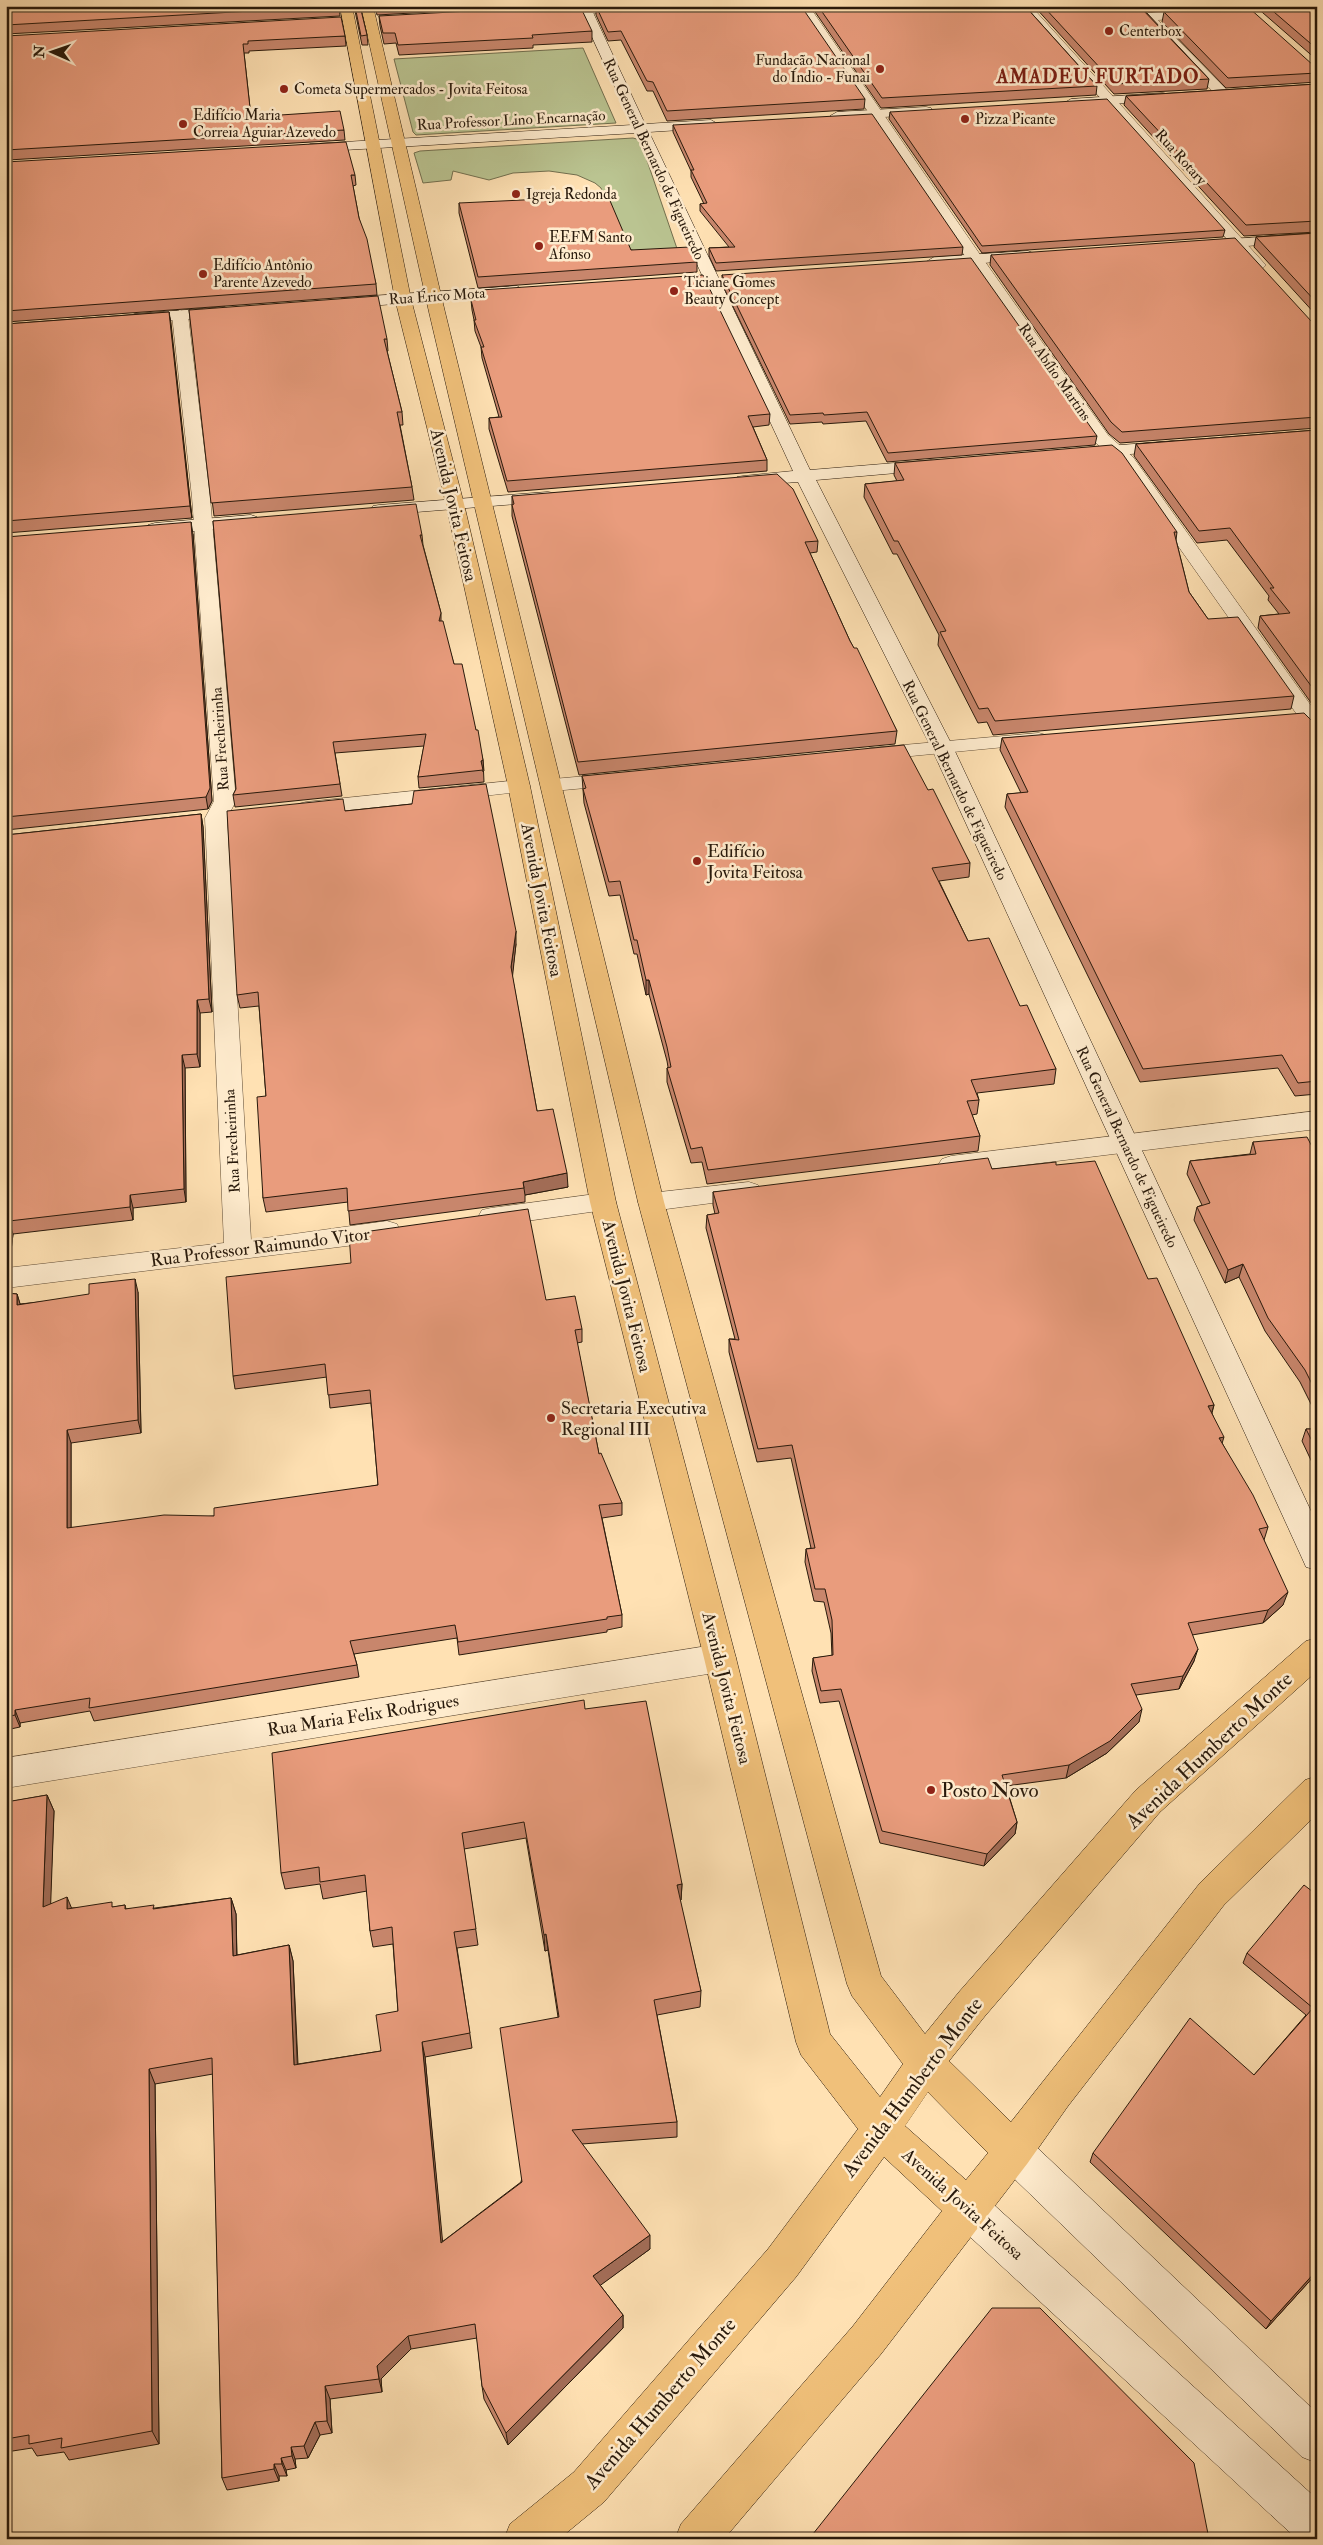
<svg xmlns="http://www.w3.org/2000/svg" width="1323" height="2545" font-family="'IM FELL Double Pica',serif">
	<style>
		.green { fill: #bac491; stroke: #716e4e }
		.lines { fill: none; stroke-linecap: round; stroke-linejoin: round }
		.street-casing { stroke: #5e4b35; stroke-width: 1 }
		.secondary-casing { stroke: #28190b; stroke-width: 1 }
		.primary-casing { stroke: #28190b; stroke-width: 1 }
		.street { fill: #ffecce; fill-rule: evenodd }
		.secondary { fill: #ffecce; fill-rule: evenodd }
		.primary { fill: #f0c07a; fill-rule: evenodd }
		.wall { fill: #c8866c; stroke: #28190b; fill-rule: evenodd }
		.shaded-wall { fill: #a36d58; stroke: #28190b }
		.building { fill: #e99c7d; stroke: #28190b; fill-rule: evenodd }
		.poi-dot { fill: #8f2418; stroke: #ffecce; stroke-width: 2 }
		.labels { text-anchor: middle; stroke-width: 5; stroke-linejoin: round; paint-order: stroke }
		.far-poi-label { font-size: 15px; fill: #28190b; stroke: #ffecce; text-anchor: start }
		.far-street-label { font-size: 15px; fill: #28190b; stroke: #ffecce }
		.street-label { font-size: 18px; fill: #28190b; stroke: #ffecce }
		.poi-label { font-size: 18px; fill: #28190b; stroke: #ffecce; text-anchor: start }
		.far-district-label { font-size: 19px; font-weight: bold; letter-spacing: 1px; fill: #7a1f14; stroke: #ffecce }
		.near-street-label { font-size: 21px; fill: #28190b; stroke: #ffecce }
		.near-poi-label { font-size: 21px; fill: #28190b; stroke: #ffecce; text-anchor: start }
	</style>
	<rect width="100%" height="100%" fill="#ffe1b3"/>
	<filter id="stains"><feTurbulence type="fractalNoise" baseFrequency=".004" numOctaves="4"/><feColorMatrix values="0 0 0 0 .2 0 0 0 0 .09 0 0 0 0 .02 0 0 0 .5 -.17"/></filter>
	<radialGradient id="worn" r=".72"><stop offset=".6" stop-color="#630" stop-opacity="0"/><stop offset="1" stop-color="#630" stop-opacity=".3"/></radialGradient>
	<path class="green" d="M583 48 616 123 416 135 413 132 394 59Z
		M633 138 640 140 685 272 635 276 601 188 595 183 577 175 549 171 513 173 489 180 453 171 451 180 423 183 414 153 420 151Z"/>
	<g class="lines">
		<g class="street-casing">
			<path id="street" d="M586 6H652L646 10 554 16 548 12 554 8Z
				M797 6H809L981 256 1108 435 1133 457 1317 714V735L1310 733 1121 465 1096 443 967 259Z
				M1018 6H1031L1263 262 1266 265 1263 268H1253Z
				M1199 9 1205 13 1203 16 1158 20 1228 91 1230 94 1228 97H1218L1142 17 1148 13Z
				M180 310 188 315 210 497 236 801 227 818 251 1240 387 1221 397 1224 400 1231 397 1238 387 1241 6 1288V1268L224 1243 205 818 214 801 192 497 172 315Z
				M1039 733 1046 735 1050 739 1046 743 870 760 863 758 859 754 863 750 870 748Z
				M621 773 629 774 632 779 629 784 553 791 545 790 542 785 545 780 553 779Z
				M519 780 527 781 530 786 527 791 306 816 298 814 295 809 298 804 306 802Z
				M1317 1111V1129L951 1174 942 1171 938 1165 942 1159 951 1156Z
				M749 1182 758 1185 762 1191 758 1197 651 1211 642 1209 638 1202 642 1195 651 1193Z
				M603 1193 612 1195 616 1202 612 1209 491 1226 482 1224 478 1217 482 1210 491 1208Z
				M720 1644 731 1648 736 1658 731 1668 720 1672 6 1788V1758Z"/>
		</g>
		<g class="secondary-casing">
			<path id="secondary" d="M578 6H590L645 124 711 120 718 124 711 128 649 132 810 470 931 460 937 461 940 465 937 469 931 470 816 480 953 747 1317 1524V1570L1306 1567 1302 1558 931 747 798 482 743 486 737 485 734 481 737 477 743 476 793 471 636 133 310 152 303 148 310 144 632 125Z
				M1163 93 1168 94 1170 97 1168 100 1071 107 1064 103 1071 99Z
				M926 107 931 108 933 111 931 114 837 120 830 116 837 112Z
				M1317 233V241L1204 249 1197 245 1204 241Z
				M1028 251 1033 253 1036 256 1033 259 934 267 926 262 934 257Z
				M517 286 525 291 523 294 343 308 335 303 343 298Z
				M225 307 233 312 231 315 134 324 126 319 134 314Z
				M1173 441 1179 442 1182 446 1179 450 1082 458 1076 457 1073 453 1076 449 1082 448Z
				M548 492 554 493 557 497 554 501 379 515 373 514 370 510 373 506 379 505Z
				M251 515 257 517 260 521 257 525 155 535 148 533 146 529 148 525 155 523Z
				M1013 2132 1027 2138 1317 2413V2463L1302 2457 999 2164 994 2151 999 2138Z
				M968 2189 982 2194 1317 2499V2539H1297L954 2222 949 2208 954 2194Z"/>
		</g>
		<g class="primary-casing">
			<path id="primary" d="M340 6H352L411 299 464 504 530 786 616 1202 736 1658 830 2034 880 2097 903 2064 852 1996 847 1984 638 1202 429 312 361 6H373L445 312 664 1202 881 1976 925 2034 959 1992 1136 1790 1306 1641 1317 1638V1671L1160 1812 985 2016 949 2061 1011 2122 1200 1883 1305 1780 1317 1776V1814L1224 1905 1068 2106 1027 2164 881 2354 724 2539H675L681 2524 853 2326 942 2211 884 2157 796 2277 604 2502 559 2539H504L510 2524 574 2472 768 2249 858 2129 801 2055 796 2042 704 1658 590 1202 508 786 446 504 395 299ZM928 2092 988 2153 966 2180 905 2126Z"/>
		</g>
		<use href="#street" class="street"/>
		<use href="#secondary" class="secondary"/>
		<use href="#primary" class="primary"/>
	</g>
	<path class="wall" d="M6 6H339L340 16 6 34Z
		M354 6H360L367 35 368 45H362Z
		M375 6H535L377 15Z
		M596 6 865 99 864 109 667 121 653 91H647L621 40 608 41 596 15Z
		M811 6H1025L1097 86 1096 95 881 108Z
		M1034 6H1226L1148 11 1146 12 1209 79 1207 89 1114 94Z
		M1255 6H1317V60Z
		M1164 12 1313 65H1317V82L1226 88 1162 22Z
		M379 16 592 31V42L533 45V48L399 55 396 43 384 44 380 26Z
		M6 36H345L346 46 249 51V53H244L251 117 344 130 345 140 8 160 6 153V144L10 106 6 107Z
		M1317 84V232L1244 236 1124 105 1126 96Z
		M890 112 1225 230 1223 237 982 253 889 119Z
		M673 125 963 247 962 255 716 271 709 256V248L729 247 700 211V204H704L691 177V171L673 132Z
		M6 162 355 175 356 185 353 186 359 218 376 284 377 295 6 322Z
		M459 203 631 250 697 262V272L478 288 459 213Z
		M1317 233V316L1254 247 1256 237Z
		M991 255 1317 324V428L1120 443 1109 434 990 265Z
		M722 275 1097 436 1095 445 887 462 866 421 823 424 822 422 790 424 722 284Z
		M481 290 770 414 769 425 753 427 767 460V471L508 492 489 429V418L499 417 482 358 481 347 475 331 474 320 472 310 471 300 481 299Z
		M189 310 387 339 388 351H387L402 412 403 425H400L412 487 414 500 214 516Z
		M169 312 192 518 6 533V324Z
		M1317 430V707H1314L1258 628 1260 616 1279 614 1268 600 1269 596 1227 540 1197 543 1134 456 1136 444Z
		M895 463 1177 532 1176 540 1189 592 1208 619 1294 696 1291 709 993 735 987 722 978 723 938 645 939 635 897 554H893L864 497 865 484 897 481 894 475Z
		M512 496 818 541 817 552 810 553 850 641 897 731 895 744 579 775 512 516Z
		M213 521 422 535 423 545 441 613V621L454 664 476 730 483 760 484 782 419 788 418 777 424 746 335 753 342 796 235 807 233 795 236 789Z
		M193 534 212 801 208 809 6 830V537Z
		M1313 722 1317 724V1094L1295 1096 1278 1068 1140 1082 1005 807 1007 794 1021 793 1000 750 1002 738Z
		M582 776 928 790 970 863 969 877 939 881 968 941 1020 1006 1056 1069 1054 1084 977 1093 979 1100 977 1114 972 1115 980 1136 978 1151 707 1184 702 1162 691 1163 667 1082V1068L668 1067 667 1061 649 994 646 995 637 954H634L620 895 609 896 584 803Z
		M412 804 516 944 512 975 537 1111 568 1187 525 1195V1202L350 1225 348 1202 266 1212 263 1198 266 1096 259 1006 240 1008 237 995 345 811Z
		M201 814 203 827 212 1012 200 1013V1067L185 1068 186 1202 133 1208V1220L13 1234 11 1251H6V835Z
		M1253 1142 1317 1156V1416L1300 1382 1265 1331 1239 1277 1225 1283 1194 1220 1197 1207 1202 1205 1187 1174 1190 1161 1250 1154Z
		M1056 1165 1148 1279 1214 1405 1212 1413 1222 1443 1268 1527 1264 1540 1283 1605 1263 1623 1192 1635 1194 1661 1179 1689 1136 1695 1139 1722 1107 1753 1066 1778 1006 1786 1017 1822 1015 1834 984 1866 880 1843 839 1701 820 1703 812 1671 813 1658 832 1656 831 1633 824 1602 814 1601 805 1562 806 1549 811 1548 791 1458 757 1462 729 1352V1339H735L706 1228 707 1215 715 1214 713 1205V1192L992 1169Z
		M138 1292 141 1433 71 1443V1528L214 1516 378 1485 371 1403 330 1408 327 1377 235 1389 233 1376 546 1300 582 1329V1342L577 1343 599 1454 622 1503V1515L602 1518 622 1615V1627L607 1630V1632L459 1655 457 1638 354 1654 357 1665 359 1677 94 1721 90 1711 20 1723V1727L6 1730V1293L17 1294 20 1304Z
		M1306 1429H1317V1473L1302 1441Z
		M585 1709 682 1884 681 1900 680 1901 701 1991 700 2007 657 2015 677 2122V2137L582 2144 650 2249 600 2285 623 2315V2328L508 2445 484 2399 482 2386 477 2338 411 2349 381 2379 382 2392 330 2399 332 2433 320 2435 308 2458 295 2459 296 2468 286 2470 287 2476H279V2481L227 2490 222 2478 213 2074 155 2084 159 2444 69 2460 64 2452 37 2456 32 2448 6 2452V1797L8 1802 47 1795 54 1811 50 1904 72 1908 114 1907 125 1905 126 1909 155 1908 231 1898 236 1914 237 1955 289 1945 293 1961 298 2064 381 2051 398 2011 393 1944 373 1947 370 1931 367 1891 323 1899 320 1884 285 1889 281 1873ZM526 1838 545 1951 548 1950 558 2017 521 2182 442 2242 425 2057 472 2048 457 1948 478 1945 464 1849Z
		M1317 1895V2273L1266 2329 1090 2162 1093 2153 1254 2075 1306 2015 1243 1963 1247 1953Z"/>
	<path class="shaded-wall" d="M1143 6H1149L1148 11 1140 17 1141 8Z
		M169 312 171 323 192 518 190 506Z
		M191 522 193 534 212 801 208 809 206 797Z
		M483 760 484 771 483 772 481 761Z
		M201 814 203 827 212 1012 209 999Z
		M516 931V944L512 981 511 967Z
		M646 980H649V994L646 995Z
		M197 1000 200 1013V1067L197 1054Z
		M182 1055 185 1068 186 1202 184 1189Z
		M567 1173 568 1187 525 1195 523 1182Z
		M130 1195 133 1208V1220L130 1207Z
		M9 1221 13 1234 11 1251 7 1238Z
		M1243 1264 1239 1277 1225 1283 1228 1270Z
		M135 1279 138 1292 141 1433 138 1420Z
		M17 1294 21 1307 17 1305Z
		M1214 1405 1210 1418 1208 1406Z
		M67 1430 71 1443V1541L67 1528Z
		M1224 1437 1220 1450 1219 1438Z
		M1288 1592 1283 1605 1263 1623 1268 1610Z
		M1198 1649 1194 1661 1179 1689 1183 1676Z
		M1142 1709 1139 1722 1107 1753 1066 1778 1069 1765Z
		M15 1710 20 1723V1727L15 1715Z
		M47 1795 54 1811 50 1923 43 1907Z
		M1017 1822 1015 1834 984 1866 987 1854Z
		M682 1884 681 1900 677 1901V1885Z
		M67 1897 74 1914 67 1909Z
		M231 1898 236 1914 237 1971 233 1956Z
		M546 1934 548 1950 545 1951 544 1935Z
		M289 1945 293 1961 298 2080 294 2065Z
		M422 2042 425 2057 444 2256 441 2243Z
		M149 2069 155 2084 159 2444 152 2431Z
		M650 2235V2249L594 2290 593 2276Z
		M1317 2270V2273L1266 2329 1271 2321Z
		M623 2315V2328L508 2445 506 2433Z
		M408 2336 411 2349 381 2379 382 2392 379 2379 377 2366Z
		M325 2386 330 2399 332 2433 327 2421Z
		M315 2422 320 2435 308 2458 304 2446Z
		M291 2447 295 2459 296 2468 292 2456Z
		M281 2458 286 2470 287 2476 282 2464Z
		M274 2464 279 2476V2481L274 2469Z"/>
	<path class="building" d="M6 6H339L6 25Z
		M355 6H360L367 35 361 36Z
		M560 6H580L592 31 532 35 533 38 398 45 395 33H383L379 16Z
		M596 6H801L865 99 667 111 653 82 647 81 621 31 608 32Z
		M818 6H1025L1097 86 882 98Z
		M1043 6H1143L1141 8 1209 79 1115 84Z
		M1267 6H1317V49Z
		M1248 7 1313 65H1317V73L1228 78 1164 12Z
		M341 17 345 36 248 41V44H243L251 117 340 111 344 130 6 150 11 97H6V36Z
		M1317 84V221L1246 225 1126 96Z
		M1107 99 1225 230 982 246 890 112Z
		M872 114 963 247 716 263 709 248 735 247 700 204 707 203 691 170H694L673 125Z
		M346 142 355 175H351L359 218 367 239 376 284 6 311V162Z
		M608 196 631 250 690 247 697 262 478 277 459 203Z
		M1317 233V303L1256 237Z
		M1235 238 1312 322 1317 324V417L1122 432 1111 422 991 255Z
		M971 258 1097 436 888 453 867 412 824 415 823 413 790 415 722 275Z
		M703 275 770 414 748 416 767 460 507 481 489 418 502 417 481 347H484L474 320H476L471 300 483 299 481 290Z
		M378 296 387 339H384L402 412H397L412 487 211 503 189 310Z
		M169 312 190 506 6 521V324Z
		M1317 430V694L1260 616 1290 613 1270 588H1274L1230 528 1199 531 1136 444Z
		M1112 445 1122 453 1177 532H1174L1189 592 1208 619 1238 617 1294 696 995 721 988 708 979 709 940 632 946 631 898 541H894L865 484 904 480 895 463Z
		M777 474 793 489 818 541 805 542 850 641 854 648H857L897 731 578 762 512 505 514 504 512 496Z
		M416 504 422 535H420L441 613 439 621H443L454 664H462L476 730H478L483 760 481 761 483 770 418 777 426 734 333 742 340 784 233 795 236 789 213 521Z
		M191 522 210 788 206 797 6 817V537Z
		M1304 713 1313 722 1317 724V1081L1298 1083 1282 1055 1143 1069 1007 794 1028 792 1002 738Z
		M904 745 928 790 933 789 970 863 932 868 968 941 989 938 1020 1006 1027 1005 1056 1069 971 1080 979 1100 967 1101 980 1136 708 1170 702 1147 691 1149 667 1068 671 1067 667 1047 649 980H646L637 940H634L620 881 609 882 583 789 586 788 582 776Z
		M486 784 516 931 511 967 537 1111 553 1109 567 1173 523 1182 524 1188 348 1211 347 1188 263 1198 257 1097 266 1096 258 992 237 995 227 811 343 799 345 811 412 804 414 791Z
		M201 814 209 999 197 1000V1054L182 1055 184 1189 130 1195V1207L9 1221 7 1238H6V835Z
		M1307 1137 1317 1156V1394L1305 1370 1268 1318 1243 1264 1228 1270 1197 1207 1210 1203 1190 1161 1256 1154 1253 1142Z
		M988 1158 992 1169 1056 1162V1165L1095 1161 1148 1279 1157 1278 1214 1405 1208 1406 1224 1437 1219 1438 1253 1495 1268 1527 1259 1529 1288 1592 1268 1610 1188 1623 1198 1649 1183 1676 1131 1684 1142 1709 1110 1741 1069 1765 1002 1775 1017 1822 987 1854 882 1831 841 1689 821 1691 813 1658 833 1655 832 1620 825 1589H815L806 1549 815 1548 792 1445 758 1449 729 1339 739 1340 707 1215 719 1213 713 1192Z
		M528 1209 546 1300 575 1296 582 1329 575 1330 599 1454 601 1453 622 1503 599 1505 622 1615 607 1617V1619L458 1642 455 1625 350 1641 357 1665 89 1708 90 1698 15 1710V1715L6 1717V1293L17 1294V1305L89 1294V1284L135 1279 138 1420 67 1430V1528L164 1515 214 1516V1508L378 1485 370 1390 328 1395 325 1364 233 1376 226 1277 351 1263 349 1234Z
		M1306 1429H1317V1451Z
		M584 1700 585 1709 646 1701 682 1884 677 1885 701 1991 654 2000 677 2122 572 2130 650 2235 593 2276 623 2315 506 2433 482 2386 475 2324 408 2336 377 2366 379 2379 325 2386 327 2421 315 2422 304 2446 291 2447 292 2456 281 2458 282 2464H274V2469L222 2478 212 2058 149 2069 152 2431 61 2448 62 2438 29 2444V2435L6 2439V1802L47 1795 43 1907 67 1897V1909L112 1902V1907L125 1905V1909L154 1905 153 1909 231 1898 233 1956 289 1945 294 2065 381 2051 376 2015 398 2011 392 1927 370 1931 365 1875 320 1882 319 1867 281 1873 272 1753ZM524 1822 544 1935 546 1934 559 2017 500 2028 522 2182 441 2243 422 2042 470 2033 454 1932 476 1929 462 1833Z
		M1304 1885 1317 1895V2270L1271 2321 1093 2153 1190 2018 1254 2075 1313 2008 1247 1953Z
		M992 2308H1040L1194 2463 1209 2539H809Z"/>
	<g class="poi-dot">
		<circle cx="1109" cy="31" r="5"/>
		<circle cx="880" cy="69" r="5"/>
		<circle cx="284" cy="89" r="5"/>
		<circle cx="965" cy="119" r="5"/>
		<circle cx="183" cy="124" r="5"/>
		<circle cx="516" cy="194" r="5"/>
		<circle cx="539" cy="246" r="5"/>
		<circle cx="203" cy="274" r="5"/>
		<circle cx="674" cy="291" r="5"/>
		<circle cx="697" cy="861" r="5"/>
		<circle cx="551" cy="1418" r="5"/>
		<circle cx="931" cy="1790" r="5"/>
	</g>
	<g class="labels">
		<g class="far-poi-label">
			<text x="1119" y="36">Centerbox</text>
			<text x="870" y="65" text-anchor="end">Fundação Nacional<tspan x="870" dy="17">do Índio - Funai</tspan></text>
			<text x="294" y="94">Cometa Supermercados - Jovita Feitosa</text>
			<text x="193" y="120">Edifício Maria<tspan x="193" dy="17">Correia Aguiar Azevedo</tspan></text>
			<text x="975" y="124">Pizza Picante</text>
			<text x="526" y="199">Igreja Redonda</text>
			<text x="549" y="242">EEFM Santo<tspan x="549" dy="17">Afonso</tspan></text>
			<text x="213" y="270">Edifício Antônio<tspan x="213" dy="17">Parente Azevedo</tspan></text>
			<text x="684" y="287">Ticiane Gomes<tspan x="684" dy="17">Beauty Concept</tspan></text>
		</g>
		<g class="far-street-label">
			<text transform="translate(511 120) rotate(-3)" y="5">Rua Professor Lino Encarnação</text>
			<text transform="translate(1181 157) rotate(48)" y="5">Rua Rotary</text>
			<text transform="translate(654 159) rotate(65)" y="5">Rua General Bernardo de Figueiredo</text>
			<text transform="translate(437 296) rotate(-4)" y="5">Rua Érico Mota</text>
			<text transform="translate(1055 372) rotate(55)" y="5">Rua Abílio Martins</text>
			<text transform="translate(220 739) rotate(-94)" y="5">Rua Frecheirinha</text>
			<text transform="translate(955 780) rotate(64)" y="5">Rua General Bernardo de Figueiredo</text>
			<text transform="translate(232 1141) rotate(-93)" y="5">Rua Frecheirinha</text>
			<text transform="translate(1127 1147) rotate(65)" y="5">Rua General Bernardo de Figueiredo</text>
		</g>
		<g class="street-label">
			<text transform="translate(454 505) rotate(77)" y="6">Avenida Jovita Feitosa</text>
			<text transform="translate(542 900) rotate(79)" y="6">Avenida Jovita Feitosa</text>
			<text transform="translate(260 1247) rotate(-7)" y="6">Rua Professor Raimundo Vitor</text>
			<text transform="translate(627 1296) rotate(76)" y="6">Avenida Jovita Feitosa</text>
			<text transform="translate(727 1688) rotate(76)" y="6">Avenida Jovita Feitosa</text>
			<text transform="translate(363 1715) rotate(-9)" y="6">Rua Maria Felix Rodrigues</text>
			<text transform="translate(963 2204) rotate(42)" y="6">Avenida Jovita Feitosa</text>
		</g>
		<g class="poi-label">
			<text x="707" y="857">Edifício<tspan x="707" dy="21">Jovita Feitosa</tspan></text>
			<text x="561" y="1414">Secretaria Executiva<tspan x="561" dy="21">Regional III</tspan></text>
		</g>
		<g class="far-district-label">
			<text x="1098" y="83">AMADEU FURTADO</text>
		</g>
		<g class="near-street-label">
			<text transform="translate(1209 1750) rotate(-43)" y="7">Avenida Humberto Monte</text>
			<text transform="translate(912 2087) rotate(-53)" y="7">Avenida Humberto Monte</text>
			<text transform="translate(660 2403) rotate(-49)" y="7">Avenida Humberto Monte</text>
		</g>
		<g class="near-poi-label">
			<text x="941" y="1797">Posto Novo</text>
		</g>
	</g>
	<rect width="1323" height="2545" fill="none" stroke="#ffe1b3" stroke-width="25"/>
	<rect x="8" y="8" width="1308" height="2530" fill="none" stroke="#28190b" stroke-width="2.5"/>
	<rect x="12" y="12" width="1298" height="2520" fill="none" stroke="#28190b"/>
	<g transform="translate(52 52) rotate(272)" stroke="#ffecce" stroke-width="4" paint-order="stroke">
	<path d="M0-4L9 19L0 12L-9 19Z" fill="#28190b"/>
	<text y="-8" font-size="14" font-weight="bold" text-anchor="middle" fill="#28190b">N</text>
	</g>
	<rect width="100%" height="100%" filter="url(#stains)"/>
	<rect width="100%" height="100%" fill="url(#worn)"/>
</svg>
